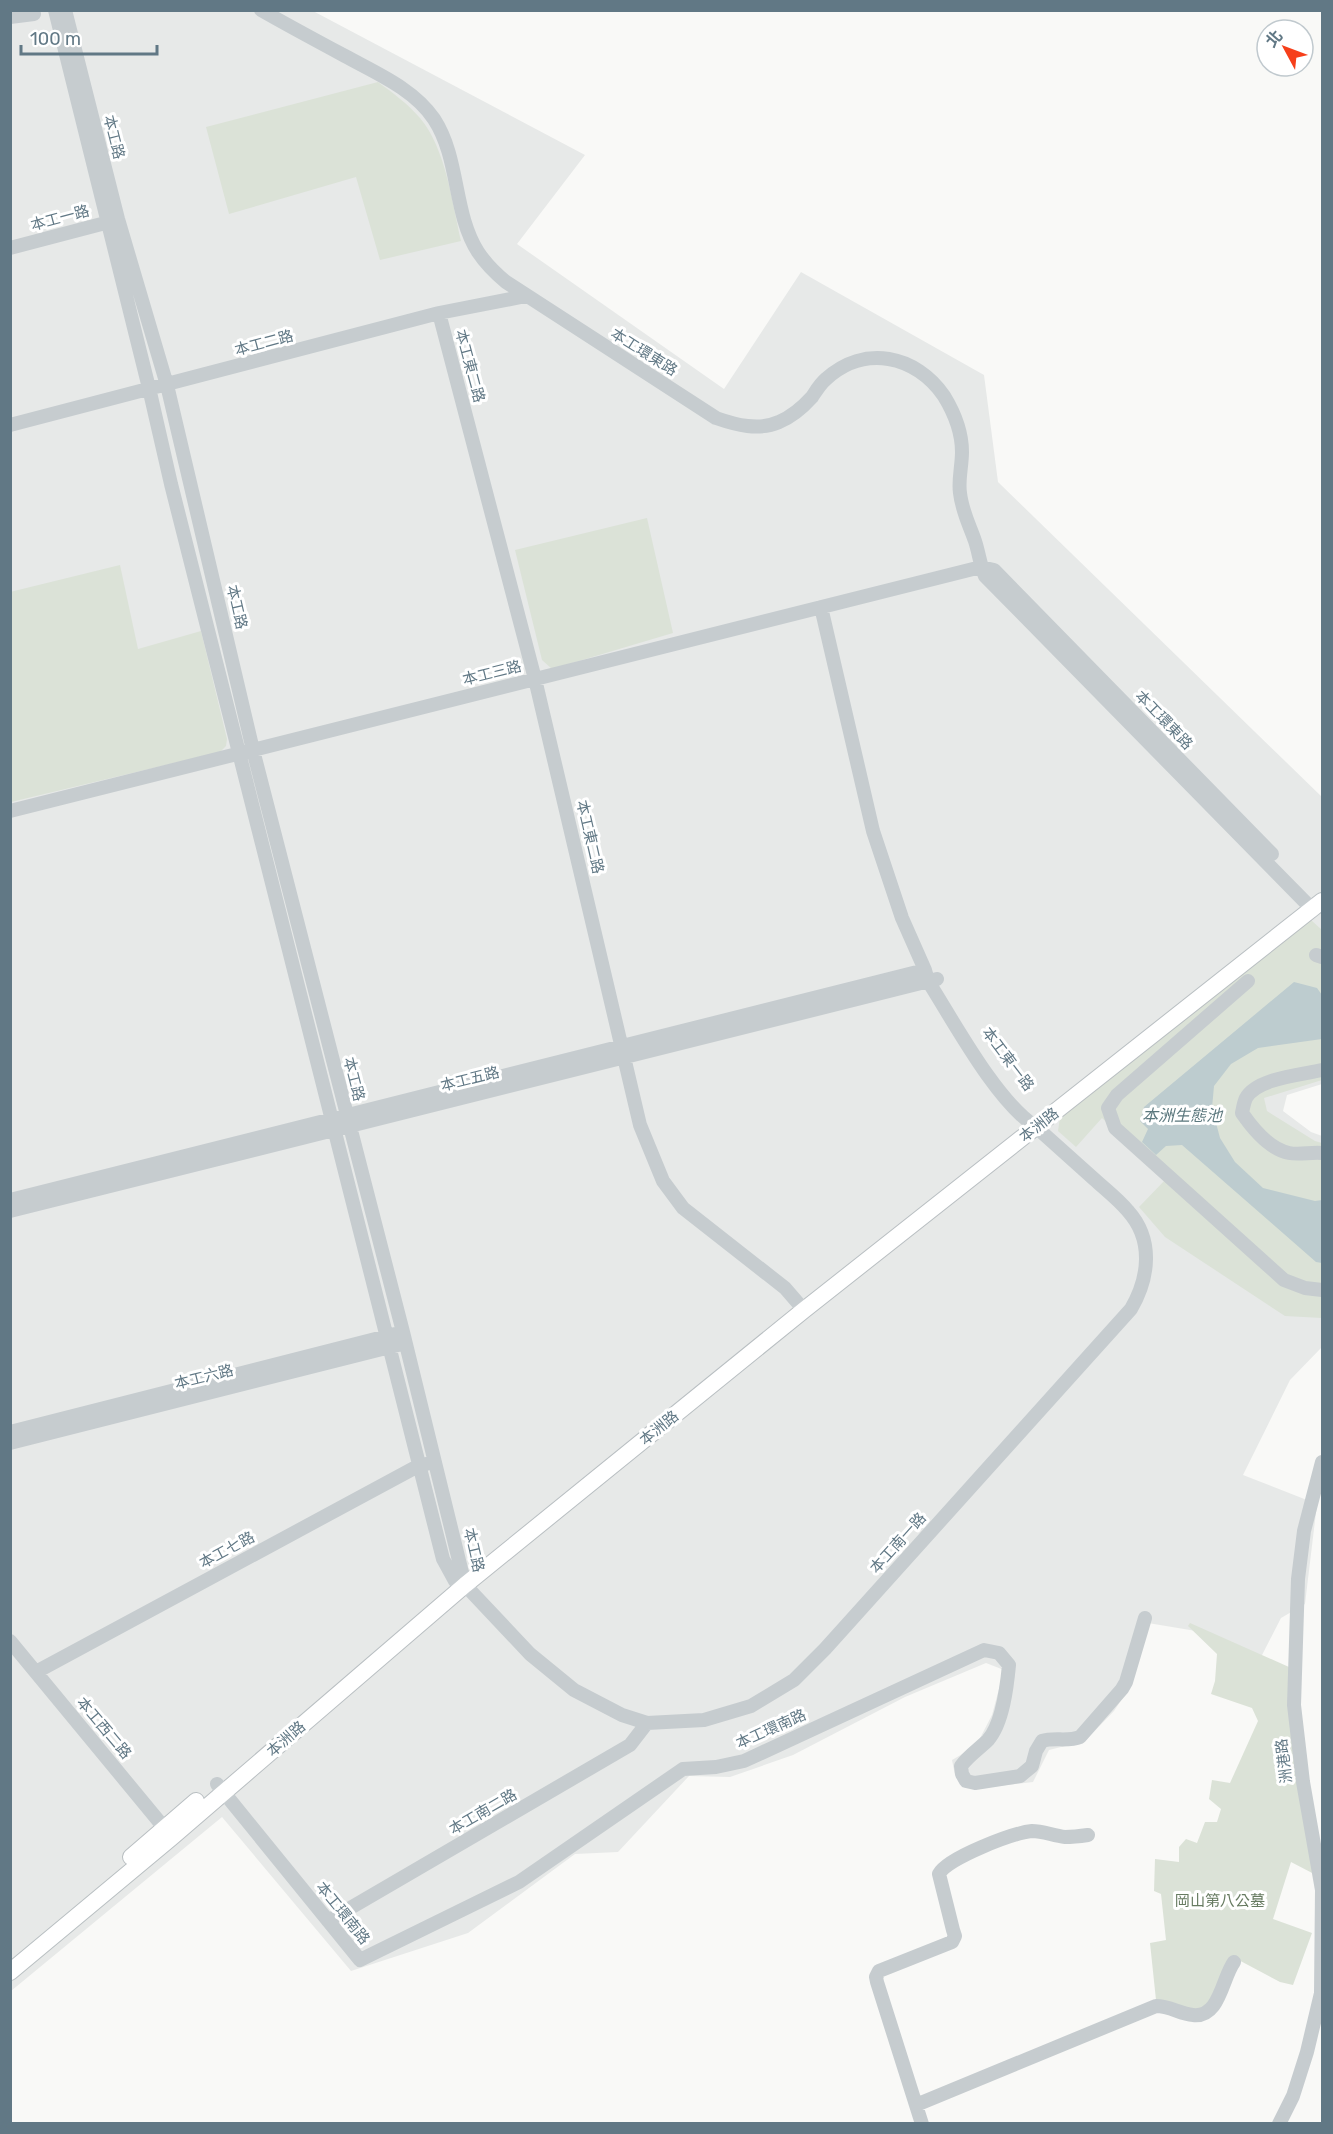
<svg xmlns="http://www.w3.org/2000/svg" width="1333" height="2134" font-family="Rubik,'Noto Sans TC',sans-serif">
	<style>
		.built { fill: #e7e9e8 }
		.green { fill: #dbe2d7 }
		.water { fill: #bdcccf }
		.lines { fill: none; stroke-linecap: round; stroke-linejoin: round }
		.major-casing { stroke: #b9bfc2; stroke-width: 18 }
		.minor { stroke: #c6cccf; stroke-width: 14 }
		.major { stroke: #fff; stroke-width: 16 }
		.labels { text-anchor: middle; stroke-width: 6; stroke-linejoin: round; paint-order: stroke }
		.street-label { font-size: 15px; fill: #617885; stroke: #fff }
		.park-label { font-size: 15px; fill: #677b61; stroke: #fff }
		.water-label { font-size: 16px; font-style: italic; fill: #5c787e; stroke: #fff }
	</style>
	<rect width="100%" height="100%" fill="#f9f9f7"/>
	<path class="built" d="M11 11H313L585 155 517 244 724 389 801 272 984 375 998 482 1322 797V1084L1287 1095 1283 1111 1311 1132 1322 1136V1347L1290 1380 1243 1475 1317 1504 1305 1604 1281 1618 1261 1657 1202 1632 1148 1623 1130 1687 1114 1711 1085 1741 1049 1750 1033 1782 972 1789 955 1775 952 1760 976 1746 992 1715 1004 1670 986 1663 905 1697 793 1755 730 1777 689 1776 618 1852 575 1854 468 1933 351 1971 222 1817 11 1991Z"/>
	<path class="green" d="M378 82C393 93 408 104 420 118 446 149 452 202 461 241L380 260 356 177 229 214 206 127Z
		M647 518 673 633 552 669 542 660 515 550Z
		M120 565 138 649 201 631 227 739 226 746 220 752 11 802 10 592Z
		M1311 920 1322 930V1080L1264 1098 1267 1111 1315 1141 1322 1143V1318L1285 1316 1165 1237 1139 1207 1166 1179 1102 1118 1076 1147 1058 1131 1060 1117Z
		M1190 1623 1289 1667 1316 1875 1291 1862 1273 1919 1312 1933 1293 1985 1280 1982 1233 1957 1213 2004 1198 2011 1156 2000 1150 1943 1166 1940 1161 1894 1154 1891 1155 1859 1179 1862V1847L1186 1839 1197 1843 1205 1822H1217L1221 1809 1209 1799 1212 1780 1230 1783 1258 1721 1252 1708 1211 1694 1215 1681 1217 1654 1188 1626Z"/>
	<path class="water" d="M1294 982 1317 988 1322 995V1039L1258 1048 1231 1064 1214 1086 1212 1108 1220 1138 1235 1162 1263 1188 1315 1201 1322 1200V1263L1316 1262 1182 1145 1166 1146 1156 1155 1142 1142 1148 1129 1140 1121 1144 1107Z"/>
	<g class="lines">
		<g class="major-casing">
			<path id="major" d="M131 1857 196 1801
				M10 1972 172 1837 465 1585 804 1310 1322 901"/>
		</g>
		<path class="minor" d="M55 10 149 388 171 484 443 1559 455 1581 465 1585 530 1654 574 1690 622 1715 647 1723 704 1720 751 1706 794 1680 825 1649 1131 1309C1149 1278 1154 1240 1128 1211 1118 1199 1106 1190 1094 1179 1075 1162 1055 1144 1036 1127 996 1101 954 1022 928 981L925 970 902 918 873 831 821 607
			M65 10 118 219 167 385 253 750 403 1332 465 1585
			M261 10C289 26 317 41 345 56 376 73 414 89 434 119 460 159 453 213 478 252 486 264 495 273 506 282L716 418C736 425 759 431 779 422 791 417 803 407 812 397 816 391 820 384 826 379 864 344 916 355 944 396 955 414 962 431 962 452 962 466 958 480 960 493 962 511 969 524 975 541 979 553 980 565 985 576L1313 910
			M10 17 34 14
			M10 248 113 221
			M439 313 535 679 640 1125 663 1181 683 1208 785 1288 804 1310
			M10 425 439 313 526 296
			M10 811 981 567 994 570 1272 854
			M1316 955 1322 957
			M1248 981 1117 1095 1108 1108 1115 1128 1284 1280 1305 1288 1322 1290
			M1322 1070C1301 1075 1257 1078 1246 1098 1244 1102 1243 1108 1242 1113 1253 1129 1269 1149 1289 1153 1299 1155 1311 1152 1322 1153
			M10 1200 925 970
			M10 1211 937 979
			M10 1432 395 1334
			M10 1443 398 1345
			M10 1641 171 1836
			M36 1672 418 1466 426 1464
			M217 1784 360 1960 519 1882 683 1769 716 1767 744 1761 984 1650 999 1653 1009 1665C1007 1686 1003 1723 988 1740 979 1749 969 1755 961 1766L962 1774 966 1781 975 1783 1020 1776 1032 1766 1036 1751 1042 1741C1054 1737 1068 1742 1080 1737L1122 1689 1126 1682 1145 1618
			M328 1921 630 1745 647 1723
			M916 2105 1156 2006C1170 2006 1180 2014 1193 2015 1220 2018 1222 1978 1234 1962
			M922 2124 877 1982 876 1977 879 1971 952 1942 955 1936 953 1930 939 1874C947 1858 1013 1833 1032 1831 1043 1831 1054 1836 1065 1837 1072 1837 1081 1836 1088 1835
			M1279 2124 1293 2096 1307 2052 1321 1993 1322 1890 1303 1782 1294 1705 1298 1579 1304 1531 1322 1462"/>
		<use href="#major" class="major"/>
	</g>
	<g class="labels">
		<g class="street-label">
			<text transform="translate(114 137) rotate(76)" y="5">本工路</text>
			<text transform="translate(60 218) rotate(-15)" y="5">本工一路</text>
			<text transform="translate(264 343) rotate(-15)" y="5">本工二路</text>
			<text transform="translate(644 352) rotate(32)" y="5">本工環東路</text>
			<text transform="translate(470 366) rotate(75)" y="5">本工東二路</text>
			<text transform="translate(237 607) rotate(77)" y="5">本工路</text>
			<text transform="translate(492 673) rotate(-14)" y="5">本工三路</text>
			<text transform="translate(1164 720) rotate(46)" y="5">本工環東路</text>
			<text transform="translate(590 837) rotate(77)" y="5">本工東二路</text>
			<text transform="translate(1008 1059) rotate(53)" y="5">本工東一路</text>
			<text transform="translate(354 1079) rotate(76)" y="5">本工路</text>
			<text transform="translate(470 1079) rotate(-14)" y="5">本工五路</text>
			<text transform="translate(1039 1125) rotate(-38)" y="5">本洲路</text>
			<text transform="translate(204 1377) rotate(-14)" y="5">本工六路</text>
			<text transform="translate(659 1428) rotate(-39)" y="5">本洲路</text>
			<text transform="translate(898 1543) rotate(-48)" y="5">本工南一路</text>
			<text transform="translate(227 1550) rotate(-28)" y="5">本工七路</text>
			<text transform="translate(474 1550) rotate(77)" y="5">本工路</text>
			<text transform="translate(104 1728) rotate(50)" y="5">本工西二路</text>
			<text transform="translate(771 1729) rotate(-24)" y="5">本工環南路</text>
			<text transform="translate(286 1739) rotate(-41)" y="5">本洲路</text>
			<text transform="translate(1284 1761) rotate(-97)" y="5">洲港路</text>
			<text transform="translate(483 1812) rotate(-30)" y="5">本工南二路</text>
			<text transform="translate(343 1913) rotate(51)" y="5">本工環南路</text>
		</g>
		<g class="park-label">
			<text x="1220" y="1906">岡山第八公墓</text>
		</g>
		<g class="water-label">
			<text x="1182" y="1121">本洲生態池</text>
		</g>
	</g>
	<rect width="1333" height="2134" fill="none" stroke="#617885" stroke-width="24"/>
	<g transform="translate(1285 48) rotate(311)"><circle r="28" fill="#ffffff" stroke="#c0c9ce" stroke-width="1.5"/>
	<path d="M0-4.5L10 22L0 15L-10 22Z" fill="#f63f1a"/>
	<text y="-9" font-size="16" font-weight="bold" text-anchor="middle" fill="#617885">北</text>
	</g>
	<path d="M21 45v9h136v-9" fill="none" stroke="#617885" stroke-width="3"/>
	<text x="30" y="45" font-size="18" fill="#617885" stroke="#ffffff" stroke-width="4.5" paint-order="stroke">100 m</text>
</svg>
